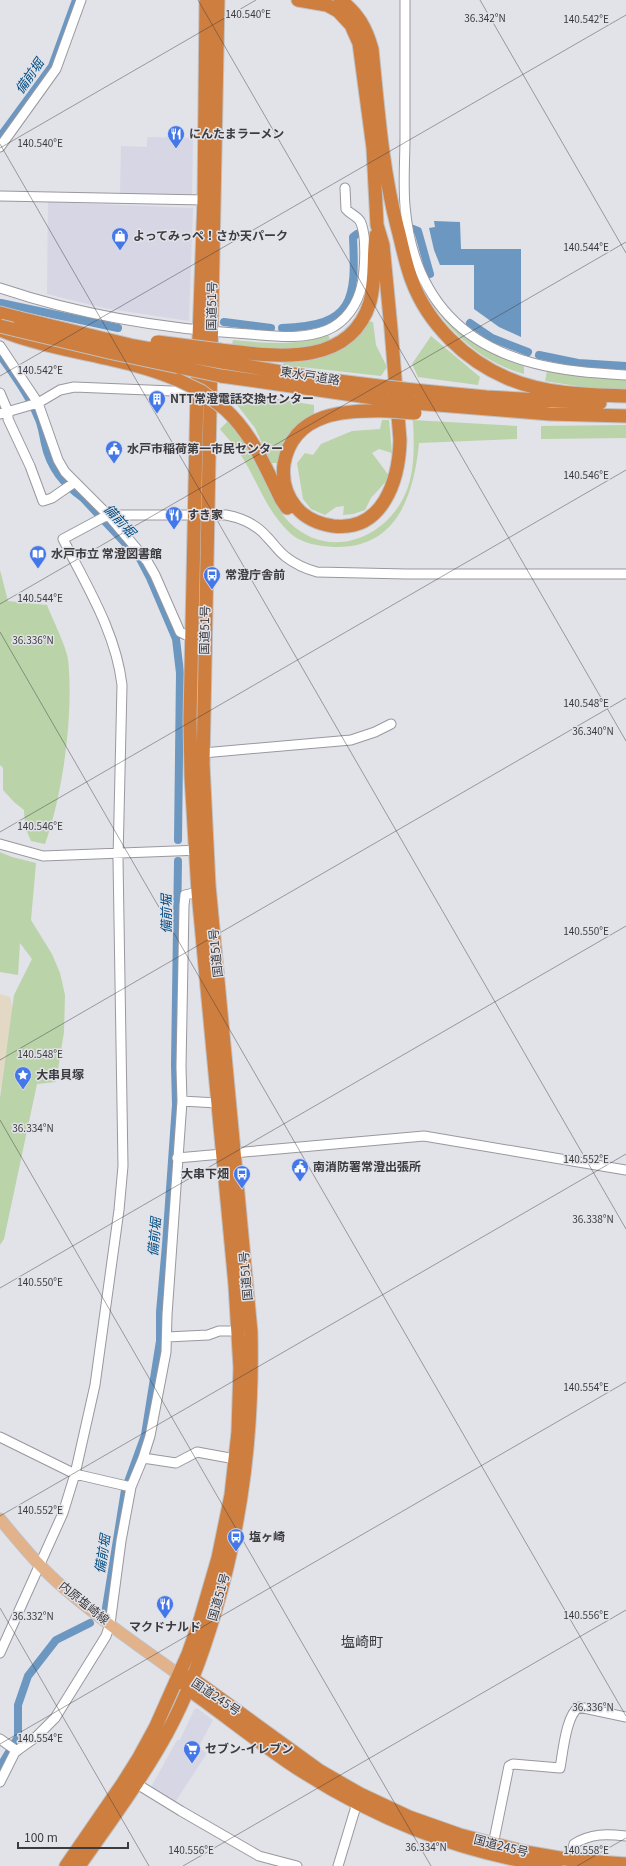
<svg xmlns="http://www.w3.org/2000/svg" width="626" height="1866" font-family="Georgia,'Noto Sans JP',serif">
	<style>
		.built { fill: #d7d6e5 }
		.education { fill: #e2d8c3 }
		.green { fill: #bbd3a9 }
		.water { fill: #6b97c1 }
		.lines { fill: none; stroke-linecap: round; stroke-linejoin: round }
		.canal { stroke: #6b97c1; stroke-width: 8 }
		.minor-casing { stroke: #99989f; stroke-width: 11 }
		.major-casing { stroke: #c1c1c2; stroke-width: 13 }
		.highway-casing { stroke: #c1c1c2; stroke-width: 15 }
		.minor { stroke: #fff; stroke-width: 9 }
		.major { stroke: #e2b28b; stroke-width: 11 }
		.highway { stroke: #ce7e3e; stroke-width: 13 }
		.highway-bridge-casing { stroke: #c1c1c2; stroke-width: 15; stroke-linecap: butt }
		.highway-bridge { stroke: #ce7e3e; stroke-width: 13 }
		.ticks { fill: none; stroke: #3c3c3f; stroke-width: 1; stroke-opacity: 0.45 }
		.labels { text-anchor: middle; stroke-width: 3; stroke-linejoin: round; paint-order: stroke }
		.poi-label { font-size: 12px; font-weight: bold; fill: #3c3c3f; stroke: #e2e2e9; text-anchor: start }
		.street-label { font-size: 12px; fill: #3c3c3f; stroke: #e2e2e9 }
		.water-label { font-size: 13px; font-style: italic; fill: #034d83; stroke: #e2e2e9 }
		.quarter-label { font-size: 14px; fill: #3c3c3f; stroke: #e2e2e9 }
		.ticks-label { font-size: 10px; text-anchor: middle; fill: #3c3c3f; stroke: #e2e2e9; stroke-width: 3; stroke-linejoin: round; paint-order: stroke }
	</style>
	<rect width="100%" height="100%" fill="#e2e2e9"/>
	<path class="built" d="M147 137 193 138 192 197 120 195 121 146 147 147Z
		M48 202 193 208 189 321 104 308 47 294Z
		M197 1708 213 1720 198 1748 207 1753 174 1804 150 1789 177 1740H180L194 1710Z"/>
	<path class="education" d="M0 994 10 997 13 1009 0 1093Z"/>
	<path class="green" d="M433 303C445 316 456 330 471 341 487 352 506 359 524 366V374C484 363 455 337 432 304Z
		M368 321 373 322 376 345 387 367 381 376 283 365 284 362 318 359 342 348Z
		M328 334 330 340C300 354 264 348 232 345L233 340C265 343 297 347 328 334Z
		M431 336 480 377 478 385 418 377 412 364Z
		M547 371 591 378 626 379V390L589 388 545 381Z
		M242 393 314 405V413C289 431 285 432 277 463H271L255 428 234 401Z
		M382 420H389L392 453 379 449 372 453 390 477 371 498 365 510 353 514 343 515 344 506 336 507 325 515 311 509 303 499 297 463 305 453 313 455 321 444 352 431 380 429Z
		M413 420 517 426V439L419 443C414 495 397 549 334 547 319 546 303 544 291 534 265 510 258 481 239 452 234 444 226 437 220 429L228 421C241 433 251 450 259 466 268 485 274 506 289 522 330 563 391 537 408 487 415 466 414 442 413 420Z
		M626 425V438L541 439V426Z
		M0 570 8 601 47 605C52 618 66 646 68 659 74 712 63 794 45 844L31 841 25 827 24 810 14 802 3 790V768L0 765Z
		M0 852 12 857 36 863 31 920 52 954 60 973 65 995 64 1032 56 1082 37 1084 4 1239 0 1245V1098L14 995 32 959 20 943 18 975 0 972Z"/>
	<path class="water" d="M434 221 460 222 461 249H521V337L499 327 474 309V265H440L434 250 429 228 435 227Z"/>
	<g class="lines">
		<path class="canal" d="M0 137 52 66 76 0
			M413 229 418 231 430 274
			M1 303 118 328
			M224 322 271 328
			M470 323 492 338 528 352
			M282 328C354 326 356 300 353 237L357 234
			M0 355C13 374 28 393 37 415 42 424 43 435 45 444 50 468 64 484 83 498L140 559 150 578 176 639 180 673 178 840
			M539 355 578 363 626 366
			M106 1608 125 1490 145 1435 160 1341V1312L166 1245 176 1105 175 1065 178 861
			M0 1767 18 1737V1705L28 1676 56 1640 90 1623"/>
		<g class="minor-casing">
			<path id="minor" d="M405 0C405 45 405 91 405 136 405 160 403 183 405 206 412 288 453 342 533 363 563 371 595 373 626 375
				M0 147 56 69 81 0
				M0 196 204 200
				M0 288C80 315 165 329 249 334 274 336 303 340 327 330 346 322 358 304 362 284 365 269 367 234 360 221 357 216 350 214 346 209L345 188
				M0 346 38 403 58 460 65 472 109 516 147 561 155 575 180 632 186 635 193 636
				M0 393 8 412V419L30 466 43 501 52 498 75 482
				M0 414 38 403 60 390 74 387 197 392
				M203 753 351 740 375 732 391 724
				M0 844 43 856 201 850
				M182 1101 217 1103
				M177 1158 424 1136 626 1170
				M167 1337 208 1335 219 1331H238
				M0 1437 75 1474 131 1487
				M143 1458 176 1463 197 1452 235 1459
				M0 1653 63 1513 75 1474 95 1385 119 1210 123 1166 118 859 122 685C116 632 86 585 63 539L104 517 115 515H226C242 518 256 524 267 537 273 543 279 552 286 557 295 564 306 569 317 572L406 574H626
				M0 1739 17 1751
				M0 1782 15 1752 36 1737 55 1718 106 1636 110 1624 121 1541 131 1487 143 1458 150 1436 166 1352 167 1315 182 1101 181 1067 184 906 185 895 198 892
				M137 1784 181 1811 259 1856 297 1866
				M493 1845 509 1766 513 1764 560 1768C563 1752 566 1715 579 1707L626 1717
				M570 1864 574 1844C591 1833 607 1834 626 1836
				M338 1866 357 1803"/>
		</g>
		<g class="major-casing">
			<path id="major" d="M0 1519C20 1543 40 1568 64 1588 100 1620 141 1647 179 1675"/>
		</g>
		<g class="highway-casing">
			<path id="highway" d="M298 0 327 5 338 11 351 25 359 43 373 148 377 225 383 245 391 329 400 440C399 480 383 532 333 526 319 524 305 518 296 507 286 495 282 479 284 464 293 411 347 410 389 411
				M340 0C358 13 366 28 372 49 378 108 382 168 397 226 402 244 405 263 412 281 428 324 465 360 507 378 543 394 587 395 626 396
				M0 313 19 318
				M3 331C17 337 32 341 47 345 90 356 137 362 178 380
				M220 350C273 356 350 369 370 302 376 280 373 257 376 235
				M222 362 330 380 387 387
				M221 376 388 400
				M413 390 486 397 600 403
				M414 403 550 414 626 416
				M225 409C252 434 265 466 281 499L287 508
				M185 1676 193 1679 320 1771 360 1794 409 1817 460 1835 525 1852 571 1860 626 1864
				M184 1683 188 1689C222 1713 254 1739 288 1762 368 1816 460 1854 556 1866
				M66 1866 123 1783 138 1759 156 1726 188 1654 200 1620 218 1558 231 1495 238 1432 240 1368 235 1285 198 892 191 776 190 719 197 392 204 200 206 0
				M79 1866C110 1822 141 1780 167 1733 188 1695 203 1653 215 1612 243 1518 253 1429 251 1332L209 885 203 764 218 0"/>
		</g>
		<use href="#minor" class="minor"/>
		<use href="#major" class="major"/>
		<use href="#highway" class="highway"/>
		<g class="highway-bridge-casing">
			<path id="highway-bridge" d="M19 318 134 346 222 362
				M0 326 113 353 221 376
				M157 342 220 350
				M178 380 201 391 225 409
				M387 387 413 390
				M388 400 414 403
				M389 411 415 413"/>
		</g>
		<use href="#highway-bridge" class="highway-bridge"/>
	</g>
	<path class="ticks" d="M198 0 626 741M480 0 626 253M0 144 626 1229M0 148 256 0M0 376 626 15M0 604 626 242M0 632 626 1716M0 832 626 470M0 1060 626 698M0 1120 431 1866M0 1288 626 926M0 1516 626 1154M0 1608 149 1866M0 1744 626 1382M183 1866 626 1610M577 1866 626 1838"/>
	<defs>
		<g id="restaurant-pin" transform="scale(0.9)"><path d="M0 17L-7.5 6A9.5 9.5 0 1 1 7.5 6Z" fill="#4478e9" stroke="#e2e2e9"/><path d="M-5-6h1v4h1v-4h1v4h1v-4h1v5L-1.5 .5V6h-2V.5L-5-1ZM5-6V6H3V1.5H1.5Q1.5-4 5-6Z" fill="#fff"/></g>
		<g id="shop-pin" transform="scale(0.9)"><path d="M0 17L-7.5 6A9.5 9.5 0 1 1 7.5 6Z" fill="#4478e9" stroke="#e2e2e9"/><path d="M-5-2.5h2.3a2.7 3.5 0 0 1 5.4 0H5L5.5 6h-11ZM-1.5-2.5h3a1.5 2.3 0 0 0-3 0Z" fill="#fff"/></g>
		<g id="building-pin" transform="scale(0.9)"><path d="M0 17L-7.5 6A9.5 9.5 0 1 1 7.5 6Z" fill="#4478e9" stroke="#e2e2e9"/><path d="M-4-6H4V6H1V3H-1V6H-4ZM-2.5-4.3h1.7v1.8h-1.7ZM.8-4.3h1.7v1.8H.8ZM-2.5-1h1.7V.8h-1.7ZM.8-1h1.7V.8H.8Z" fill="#fff"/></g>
		<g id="civic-pin" transform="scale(0.9)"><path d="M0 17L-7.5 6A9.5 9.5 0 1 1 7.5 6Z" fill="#4478e9" stroke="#e2e2e9"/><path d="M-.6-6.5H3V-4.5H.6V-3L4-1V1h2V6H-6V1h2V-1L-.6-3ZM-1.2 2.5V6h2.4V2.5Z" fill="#fff"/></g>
		<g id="library-pin" transform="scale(0.9)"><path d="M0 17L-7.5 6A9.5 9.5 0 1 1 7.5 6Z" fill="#4478e9" stroke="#e2e2e9"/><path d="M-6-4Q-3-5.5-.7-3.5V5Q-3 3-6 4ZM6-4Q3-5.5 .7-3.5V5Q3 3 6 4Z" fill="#fff"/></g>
		<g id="bus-pin" transform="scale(0.9)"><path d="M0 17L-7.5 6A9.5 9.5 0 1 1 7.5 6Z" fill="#4478e9" stroke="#e2e2e9"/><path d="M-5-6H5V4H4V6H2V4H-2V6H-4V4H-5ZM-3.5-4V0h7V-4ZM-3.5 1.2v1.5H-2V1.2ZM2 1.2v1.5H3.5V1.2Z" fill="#fff"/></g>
		<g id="sight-pin" transform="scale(0.9)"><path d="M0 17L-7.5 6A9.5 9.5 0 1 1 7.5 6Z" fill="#4478e9" stroke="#e2e2e9"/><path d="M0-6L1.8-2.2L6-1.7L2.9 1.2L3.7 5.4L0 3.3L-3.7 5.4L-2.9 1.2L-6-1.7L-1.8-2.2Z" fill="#fff"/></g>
		<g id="supermarket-pin" transform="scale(0.9)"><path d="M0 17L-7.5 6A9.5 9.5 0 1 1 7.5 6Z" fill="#4478e9" stroke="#e2e2e9"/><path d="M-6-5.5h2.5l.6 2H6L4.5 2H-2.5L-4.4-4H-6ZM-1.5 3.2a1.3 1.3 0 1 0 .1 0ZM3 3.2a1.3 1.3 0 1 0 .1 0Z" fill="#fff"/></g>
	</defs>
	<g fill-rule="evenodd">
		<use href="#restaurant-pin" x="176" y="134"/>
		<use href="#shop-pin" x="120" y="236"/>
		<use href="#building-pin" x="157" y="399"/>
		<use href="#civic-pin" x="114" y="449"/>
		<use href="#restaurant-pin" x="174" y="515"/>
		<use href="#library-pin" x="38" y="554"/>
		<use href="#bus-pin" x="212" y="575"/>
		<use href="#sight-pin" x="23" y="1075"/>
		<use href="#civic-pin" x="300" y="1167"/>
		<use href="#bus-pin" x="242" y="1174"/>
		<use href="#bus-pin" x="236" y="1537"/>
		<use href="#restaurant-pin" x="165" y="1604"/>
		<use href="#supermarket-pin" x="192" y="1749"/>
	</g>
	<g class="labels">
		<g class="poi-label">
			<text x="189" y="138">にんたまラーメン</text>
			<text x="133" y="240">よってみっぺ！さか天パーク</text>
			<text x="170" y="403">NTT常澄電話交換センター</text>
			<text x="127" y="453">水戸市稲荷第一市民センター</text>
			<text x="187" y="519">すき家</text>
			<text x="51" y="558">水戸市立 常澄図書館</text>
			<text x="225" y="579">常澄庁舎前</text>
			<text x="36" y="1079">大串貝塚</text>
			<text x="313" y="1171">南消防署常澄出張所</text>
			<text x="229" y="1178" text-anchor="end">大串下畑</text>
			<text x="249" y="1541">塩ヶ崎</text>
			<text x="165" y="1631" text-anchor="middle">マクドナルド</text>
			<text x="205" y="1753">セブン-イレブン</text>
		</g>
		<g class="street-label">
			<text transform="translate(212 306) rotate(-89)" y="4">国道51号</text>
			<text transform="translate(310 376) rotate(9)" y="4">東水戸道路</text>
			<text transform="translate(205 630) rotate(-89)" y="4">国道51号</text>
			<text transform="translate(216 953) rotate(-96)" y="4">国道51号</text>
			<text transform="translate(246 1276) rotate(-95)" y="4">国道51号</text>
			<text transform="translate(219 1597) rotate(-74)" y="4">国道51号</text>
			<text transform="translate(84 1603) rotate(39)" y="4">内原塩崎線</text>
			<text transform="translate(216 1697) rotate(34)" y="4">国道245号</text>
			<text transform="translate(501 1846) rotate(14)" y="4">国道245号</text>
		</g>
		<g class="water-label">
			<text transform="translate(29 76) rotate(-55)" y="5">備前堀</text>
			<text transform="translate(120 520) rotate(47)" y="5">備前堀</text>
			<text transform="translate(166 914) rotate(-90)" y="5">備前堀</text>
			<text transform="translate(154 1237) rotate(-85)" y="5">備前堀</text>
			<text transform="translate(102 1554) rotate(-81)" y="5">備前堀</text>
		</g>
		<g class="quarter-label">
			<text x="362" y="1647">塩崎町</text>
		</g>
	</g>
	<g class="ticks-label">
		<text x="248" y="18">140.540°E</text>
		<text x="485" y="22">36.342°N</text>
		<text x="586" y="23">140.542°E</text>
		<text x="40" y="147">140.540°E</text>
		<text x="586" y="251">140.544°E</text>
		<text x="40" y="374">140.542°E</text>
		<text x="586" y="479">140.546°E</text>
		<text x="40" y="602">140.544°E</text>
		<text x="33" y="644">36.336°N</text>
		<text x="586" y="707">140.548°E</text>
		<text x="593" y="735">36.340°N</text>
		<text x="40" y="830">140.546°E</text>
		<text x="586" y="935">140.550°E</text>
		<text x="40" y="1058">140.548°E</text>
		<text x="33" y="1132">36.334°N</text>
		<text x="586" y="1163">140.552°E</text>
		<text x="593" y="1223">36.338°N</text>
		<text x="40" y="1286">140.550°E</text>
		<text x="586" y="1391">140.554°E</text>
		<text x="40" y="1514">140.552°E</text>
		<text x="586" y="1619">140.556°E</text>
		<text x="33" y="1620">36.332°N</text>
		<text x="593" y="1711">36.336°N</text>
		<text x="40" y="1742">140.554°E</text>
		<text x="426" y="1851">36.334°N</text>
		<text x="191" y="1854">140.556°E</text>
		<text x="586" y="1854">140.558°E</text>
	</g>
	<path d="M18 1842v6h110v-6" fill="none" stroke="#3c3c3f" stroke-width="2"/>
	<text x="24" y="1842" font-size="12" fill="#3c3c3f" stroke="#e2e2e9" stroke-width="3" paint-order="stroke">100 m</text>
</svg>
